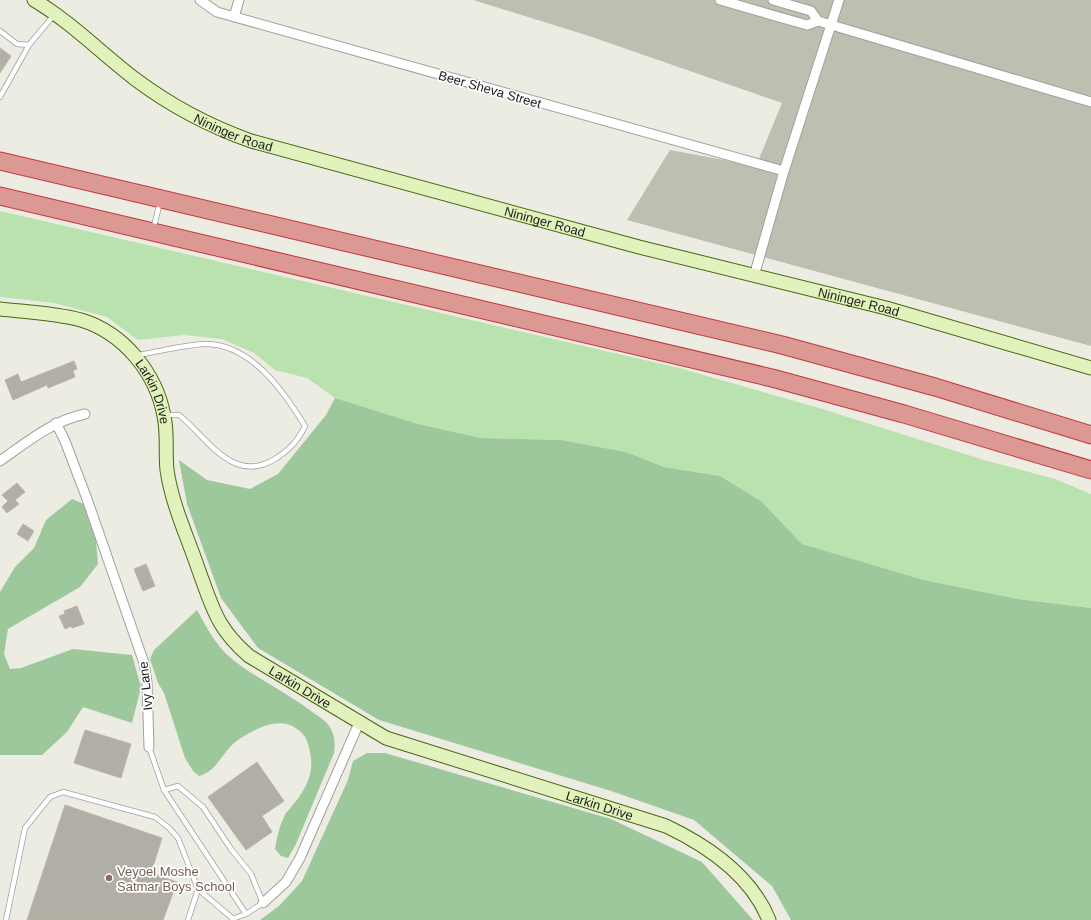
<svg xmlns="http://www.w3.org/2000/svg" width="1091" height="920" font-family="Arial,sans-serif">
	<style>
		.construction { fill: #bcc0b0 }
		.grass { fill: #b9e2ae }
		.forest { fill: #9dc89c }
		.building { fill: #b1aea6; stroke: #bcb6a7 }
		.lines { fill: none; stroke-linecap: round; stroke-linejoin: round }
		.lane-casing { stroke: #a0a0a0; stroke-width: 6 }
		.street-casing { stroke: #a0a0a0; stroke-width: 11 }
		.secondary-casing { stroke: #466710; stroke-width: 15 }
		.highway-casing { stroke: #c43641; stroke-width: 19 }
		.lane { stroke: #fff; stroke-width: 4.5 }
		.street { stroke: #fff; stroke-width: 9 }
		.secondary { stroke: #e1f2bc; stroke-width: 13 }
		.highway { stroke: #dc9892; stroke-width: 17 }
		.education-dot { fill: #8d6e63; stroke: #fff; stroke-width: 1.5 }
		.labels { text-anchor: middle; stroke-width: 3.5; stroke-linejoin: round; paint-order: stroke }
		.street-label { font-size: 13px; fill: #1c1c1c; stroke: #fff }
		.education-label { font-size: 13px; fill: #785e54; stroke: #fff; text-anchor: start }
	</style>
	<rect width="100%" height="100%" fill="#edece3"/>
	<path class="construction" d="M473 0H1091V346L627 220 670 150 756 166 782 103 589 36Z"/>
	<path class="grass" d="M0 211 679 368 819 408 984 460 1055 479 1091 494V608L1018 599 924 580 802 544 761 501 720 476 664 467 626 452 561 440 481 438 418 424 335 398 307 378 275 370 254 353 222 339 184 335 138 340 107 317 54 303 0 297Z"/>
	<path class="forest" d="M335 398 418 424 481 438 561 440 626 452 664 467 720 476 761 501 802 544 924 580 1018 599 1091 608V920H791L772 886 694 820 611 791 379 720 258 648 221 598 187 504 179 460 207 480 250 489 278 474 326 415Z
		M72 499 84 504 96 541 98 564 80 587 8 629 4 654 10 669 21 668 73 649 132 655 141 687 132 723 83 707 67 732 42 755H0V592L15 567 34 548 46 520Z
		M197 610C207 628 216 646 232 659 257 679 286 692 311 711 318 716 327 721 331 729 335 737 335 745 334 753L296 844 288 858 281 856 275 849C277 838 279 827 284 817 285 813 289 810 291 807 305 791 315 774 310 752 308 742 306 735 297 729 280 716 257 728 241 738 223 748 219 771 199 776L193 771 185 758 164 693 158 683 150 659 154 650Z
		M367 753H385L611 819 702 862 753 920H260L279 906 302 881 348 780 353 761Z"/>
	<path class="building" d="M0 48 11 56 0 73Z
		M74 361 77 369 73 371 75 377 48 388 47 385 13 400 5 380 18 374 21 382Z
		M17 483 25 492 15 500 19 504 7 513 2 507 8 501 2 495Z
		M23 524 34 531 28 541 17 534Z
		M146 564 155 586 143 591 134 569Z
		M77 606 84 624 72 628 71 626 65 629 59 616 65 614 64 611Z
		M85 730 131 744 121 778 74 763Z
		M257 762 284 801 262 816 272 832 246 850 208 797Z
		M65 805 162 838 151 873 177 882 163 920H27Z"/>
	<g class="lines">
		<g class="lane-casing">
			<path id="lane" d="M0 31 17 44 29 45 54 15
				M0 97 29 45
				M153 230 160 202
				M137 355C158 352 183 345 204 344 250 343 283 390 305 426 298 441 289 450 275 459 232 485 207 437 179 415H166
				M149 747 164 790 246 914
				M164 790 178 786 203 807 231 849 251 874 263 903 246 914 232 919
				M6 920 25 828 50 797 63 792 155 817 169 828 178 838 198 889 232 918
				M188 920 198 889"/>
		</g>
		<g class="street-casing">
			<path id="street" d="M200 0 217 12 784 171
				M720 0 807 25 818 21 1091 102
				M773 0 811 11 818 21
				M234 17 239 0
				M754 276 784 171 839 0
				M56 423 65 441 87 499 144 663 147 682 149 747
				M0 461C27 442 52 421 85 414
				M263 903 286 882 300 858 359 723"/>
		</g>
		<g class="secondary-casing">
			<g id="secondary">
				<path id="s1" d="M34 0C71 22 101 53 135 79 171 106 209 126 251 141L639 247 886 308 1091 368"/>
				<path id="s2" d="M0 309C27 312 55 313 81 320 124 333 156 373 164 416 168 434 165 452 167 470 172 505 188 538 199 571 213 609 217 628 249 656L386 738 666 826C708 846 751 875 769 920"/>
			</g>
		</g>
		<g class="highway-casing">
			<path id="highway" d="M0 161 782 345 935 387 1091 435
				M0 196 772 378 904 414 1091 470"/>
		</g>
		<use href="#lane" class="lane"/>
		<use href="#street" class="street"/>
		<use href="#secondary" class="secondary"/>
		<use href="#highway" class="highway"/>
	</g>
	<circle class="education-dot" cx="109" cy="878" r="4"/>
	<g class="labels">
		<g class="street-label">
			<text transform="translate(490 89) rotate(16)" y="5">Beer Sheva Street</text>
			<text dy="5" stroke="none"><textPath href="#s1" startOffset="241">Nininger Road</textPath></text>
			<text dy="5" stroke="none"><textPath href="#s1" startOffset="565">Nininger Road</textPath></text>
			<text dy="5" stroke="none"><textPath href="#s1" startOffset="889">Nininger Road</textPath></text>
			<text dy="5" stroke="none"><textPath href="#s2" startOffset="188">Larkin Drive</textPath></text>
			<text transform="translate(145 686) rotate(-96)" y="5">Ivy Lane</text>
			<text dy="5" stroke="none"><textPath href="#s2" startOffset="535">Larkin Drive</textPath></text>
			<text dy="5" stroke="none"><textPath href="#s2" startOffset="859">Larkin Drive</textPath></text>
		</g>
		<g class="education-label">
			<text x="117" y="876">Veyoel Moshe<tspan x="117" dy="15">Satmar Boys School</tspan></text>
		</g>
	</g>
</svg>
